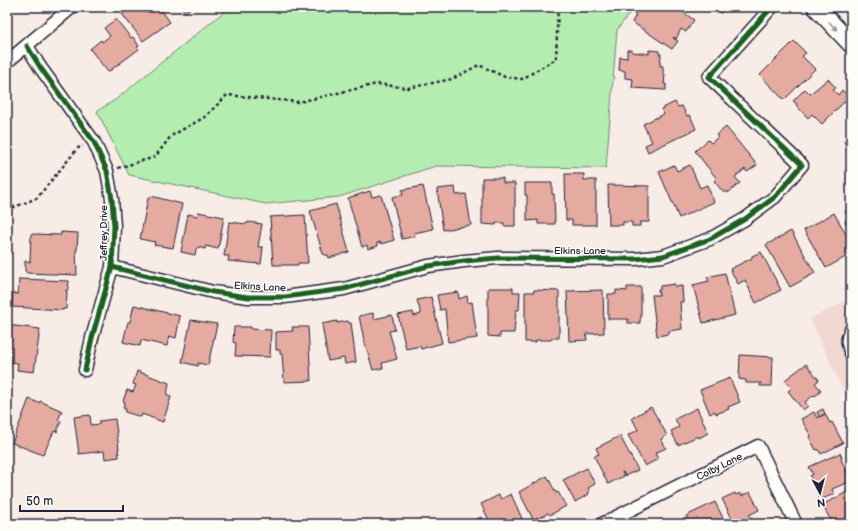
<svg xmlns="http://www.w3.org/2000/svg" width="858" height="531" font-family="'Balsamiq Sans',sans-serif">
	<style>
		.built { fill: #f2d8d1 }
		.green { fill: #b4edb0; stroke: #6b8876 }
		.building { fill: #e5aba1; stroke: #22223b }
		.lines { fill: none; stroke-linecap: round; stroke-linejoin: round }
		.service-casing { stroke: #22223b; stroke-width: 9 }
		.minor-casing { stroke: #22223b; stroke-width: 15 }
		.secondary-casing { stroke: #22223b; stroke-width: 20 }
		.path { stroke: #22223b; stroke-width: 2.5; stroke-dasharray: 3 3; stroke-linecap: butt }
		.service { stroke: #fdfcf7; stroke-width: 6 }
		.minor { stroke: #fdfcf7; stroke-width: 12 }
		.secondary { stroke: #fdfcf7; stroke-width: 17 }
		.cycleway-casing { stroke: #fdfcf7; stroke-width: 8 }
		.cycleway { stroke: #1b5e20; stroke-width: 5 }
		.oneway { fill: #9a9aa2 }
		.labels { text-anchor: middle; stroke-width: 3; stroke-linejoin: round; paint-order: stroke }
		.street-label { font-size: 10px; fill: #22223b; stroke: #fdfcf7 }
	</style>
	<rect width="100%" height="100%" fill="#f8ece6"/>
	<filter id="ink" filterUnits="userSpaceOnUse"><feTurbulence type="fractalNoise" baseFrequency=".025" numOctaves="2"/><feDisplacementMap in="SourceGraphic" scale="8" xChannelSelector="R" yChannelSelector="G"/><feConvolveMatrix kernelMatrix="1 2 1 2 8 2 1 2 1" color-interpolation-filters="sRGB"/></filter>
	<g filter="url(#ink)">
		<path class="built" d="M851 298V408L810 319Z"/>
		<path class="green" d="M230 7H634L617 30 606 168 436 166 339 197 266 204 129 175 97 111 115 100Z"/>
		<path class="building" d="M128 7H159L170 22 143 41 122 14 130 9Z
			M181 7H192L185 12Z
			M637 7H676L694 20 686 32 681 29 676 39 674 37 673 38 678 41 672 49 632 22 636 15 633 12Z
			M713 7H726L721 13Z
			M116 19 131 38 133 37 139 46 137 47 139 49 108 72 90 49 101 40 102 42 110 36 104 28Z
			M794 41 806 53 802 56 815 69 784 100 760 75Z
			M627 50H632V52L649 54V50L659 51V54H661L660 66H663V74H665L664 84H666V90L632 88 633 79 625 78V71L619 70 620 57 627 58Z
			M828 79 836 88 833 90 838 95 842 90 849 97 822 124 812 114 808 118 796 105 797 104 793 101 805 89 810 94Z
			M675 102 678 107 682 106 687 116 690 115 696 129 648 152 645 145 652 142 643 124 664 114 661 109Z
			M726 127 757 165 747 172 745 169 735 177 740 183 728 193 727 191 724 193 714 181 717 179 695 151 708 140 711 143 718 137 716 135Z
			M851 139V159L844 141Z
			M674 165 677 171 690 165 700 188 707 185 714 202 679 218 659 172Z
			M565 174H584V180H596V225H572V220H566Z
			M482 178H503V183H515V226H504V223H496V225L482 224Z
			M525 183H552V194H554L555 224H538V220L527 221V195H525Z
			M608 185 649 186V222H640V226H632V222H623V225H609Z
			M423 186 433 229 414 233 415 236 402 239 392 197 403 195 402 190Z
			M455 187 456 195 466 194 471 225 443 230 437 189Z
			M370 191 372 197 381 195 394 240 381 244V242L377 243 378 246 368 249 367 245 362 247 348 198Z
			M151 196 182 204 173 248 154 245 155 242 140 239 148 198H150Z
			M851 202V226L845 223 848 214 845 213Z
			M336 204 349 252 329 258 328 255H325L324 254H323L310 211Z
			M198 212 224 217 218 249 206 246 205 249 198 247 196 249 195 255 181 252 188 214 197 216Z
			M834 213 851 243V254L826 268 804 230Z
			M305 215 308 263H298V265H273L270 217Z
			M229 222 247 224 248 222 262 224 258 247H263L261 264 228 261 229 256H224Z
			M791 231 815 273 790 287 766 245Z
			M61 232 78 233 77 250H76L77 275 27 273 25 271V261L30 262 31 234 61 235Z
			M761 252 781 290 756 303 745 280 738 284 730 269 752 258V256Z
			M725 273 735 315 703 323 693 285 709 281 707 277Z
			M19 279 69 281 68 290H66V292H67L66 309H63V310L12 307 13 293 18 294Z
			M675 284V287L682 286 683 302H680L682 329 669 331V334L657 336 652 295H659L658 290H660V286Z
			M627 287H641V318L640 319V323H628V319H608V294H616V290L627 291Z
			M488 288H513V292H520L519 310H516L514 333H500V337L488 336Z
			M534 290 559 291V338H552L551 340H536V342H525V292H534Z
			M603 290 604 333 586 334 587 340 569 341 567 291Z
			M458 292 459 299 467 296 468 303 472 302 477 338 448 342 445 309 440 310 437 295Z
			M431 297 442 343 421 349 420 346 406 349 398 315 413 312 414 316 421 314 417 300Z
			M134 305 180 316 176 338 169 336 167 346 141 340 140 346 123 342 128 322H130Z
			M373 313 374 319 392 315 395 330 389 331 397 359 382 363 383 368 373 370 364 340 359 316Z
			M191 320 217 324 208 365 198 363V366L182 362Z
			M337 321V323L348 321 349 323H351L356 362 345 364 344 358 328 361 322 324Z
			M7 325 40 329 34 372 17 370 18 363 7 362Z
			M234 327H251V329L271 330 270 357 235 356 236 343 233 342Z
			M292 327H308L311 381 284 382 282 354H280V350H276V332L293 331Z
			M740 355 773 357 772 386H760L761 383H746V380L739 379Z
			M806 364 819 380 815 383 821 390 819 391 820 392 815 396 814 395 805 402 808 406 803 410 788 391 792 388 785 380Z
			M137 371 169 383 167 395 171 397 163 422 142 414 141 417 125 412 126 409 123 408 125 402 123 401 127 390 133 392 136 385 133 384Z
			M730 378 740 402 728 407 729 409 716 414 715 411 710 414 700 390Z
			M29 399 39 403 40 401 62 411 58 420 61 421 57 432 54 431 43 455 12 443Z
			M651 407 667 435 661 439 666 448 655 453 658 459 645 466 628 435 638 430 632 418Z
			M697 408 708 433 699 438 698 436 678 445 671 431 679 427 675 419Z
			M823 409 825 414 819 417 817 412Z
			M814 412 817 418 825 414 830 423 832 422 843 443 821 454 818 449 816 450 809 437 811 436 801 419Z
			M90 415 91 425 100 424 99 421 115 419 119 449H118L119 457 105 459 104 451 79 454 74 417Z
			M620 436 638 470 625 476 623 472H622L624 476 608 484 594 456 599 454 596 448Z
			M840 453 842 458 841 459 847 473 849 472 851 481 832 489 834 494 820 500 810 476 813 474 809 467Z
			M587 468 595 484 588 488 590 491 588 493 589 494 575 502 563 480Z
			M547 476 556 493 558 492 566 506 550 515 548 513 538 519 537 517 533 519 519 492Z
			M851 490V520L844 524H833L822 505Z
			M750 492 759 510 749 515 753 522 750 524H735L722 499 735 493 736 495 740 493 741 496Z
			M511 494 523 521 515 524 513 520 504 524H501L500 523 491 524 481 504 499 495 501 499Z
			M715 502 726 524H690L686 516Z
			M481 517 485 524H467Z"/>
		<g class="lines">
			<g class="service-casing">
				<path id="service" d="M851 323C842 339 843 343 851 360"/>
			</g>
			<g class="minor-casing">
				<path id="minor" d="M27 46 40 67 94 142 107 171 112 199 114 226 112 267 92 338 85 370
					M7 62 72 7
					M112 267 213 292 248 297H285L344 289 428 266 464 261 498 258 635 259 663 256 710 239 745 219 775 197 802 165 709 77 772 7
					M602 524 758 446 796 524"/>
			</g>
			<g class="secondary-casing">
				<path id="secondary" d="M816 7 851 44"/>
			</g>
			<path class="path" d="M118 168 155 157 171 136 205 117 227 95 299 102 377 84 408 88 452 79 479 65 505 77 522 79 556 59 558 7
				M7 210 37 198 78 148 83 146"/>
			<use href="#service" class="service"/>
			<use href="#minor" class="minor"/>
			<use href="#secondary" class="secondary"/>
			<g class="cycleway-casing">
				<path id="cycleway" d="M27 46 40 67 94 142 107 171 112 199 114 226 112 267 92 338 85 370
					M112 267 213 292 248 297H285L344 289 428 266 464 261 498 258 635 259 663 256 710 239 745 219 775 197 802 165 709 77 772 7"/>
			</g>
			<use href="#cycleway" class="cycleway"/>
		</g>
		<defs><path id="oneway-solid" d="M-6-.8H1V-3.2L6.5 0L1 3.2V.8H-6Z"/></defs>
		<use class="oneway" href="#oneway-solid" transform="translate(833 26) rotate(47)"/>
	</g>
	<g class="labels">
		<g class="street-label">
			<text transform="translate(103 233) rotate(-90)" y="4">Jeffrey Drive</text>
			<text x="580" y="254">Elkins Lane</text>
			<text transform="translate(260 286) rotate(3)" y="4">Elkins Lane</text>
			<text transform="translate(719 466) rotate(-26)" y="4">Colby Lane</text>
		</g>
	</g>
	<rect width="858" height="531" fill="none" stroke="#fdfcf7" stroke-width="24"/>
	<rect x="12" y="12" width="834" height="507" fill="none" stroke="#22223b" stroke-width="1.5" filter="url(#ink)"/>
	<g transform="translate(820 493) rotate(173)" stroke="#fdfcf7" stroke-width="3" paint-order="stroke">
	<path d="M0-3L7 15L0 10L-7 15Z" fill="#22223b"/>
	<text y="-6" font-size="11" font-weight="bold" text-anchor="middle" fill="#22223b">N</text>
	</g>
	<path d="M20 505v6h103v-6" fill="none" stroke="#22223b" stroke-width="2"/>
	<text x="26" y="505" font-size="12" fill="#22223b" stroke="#fdfcf7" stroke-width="3" paint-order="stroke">50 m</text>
</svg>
